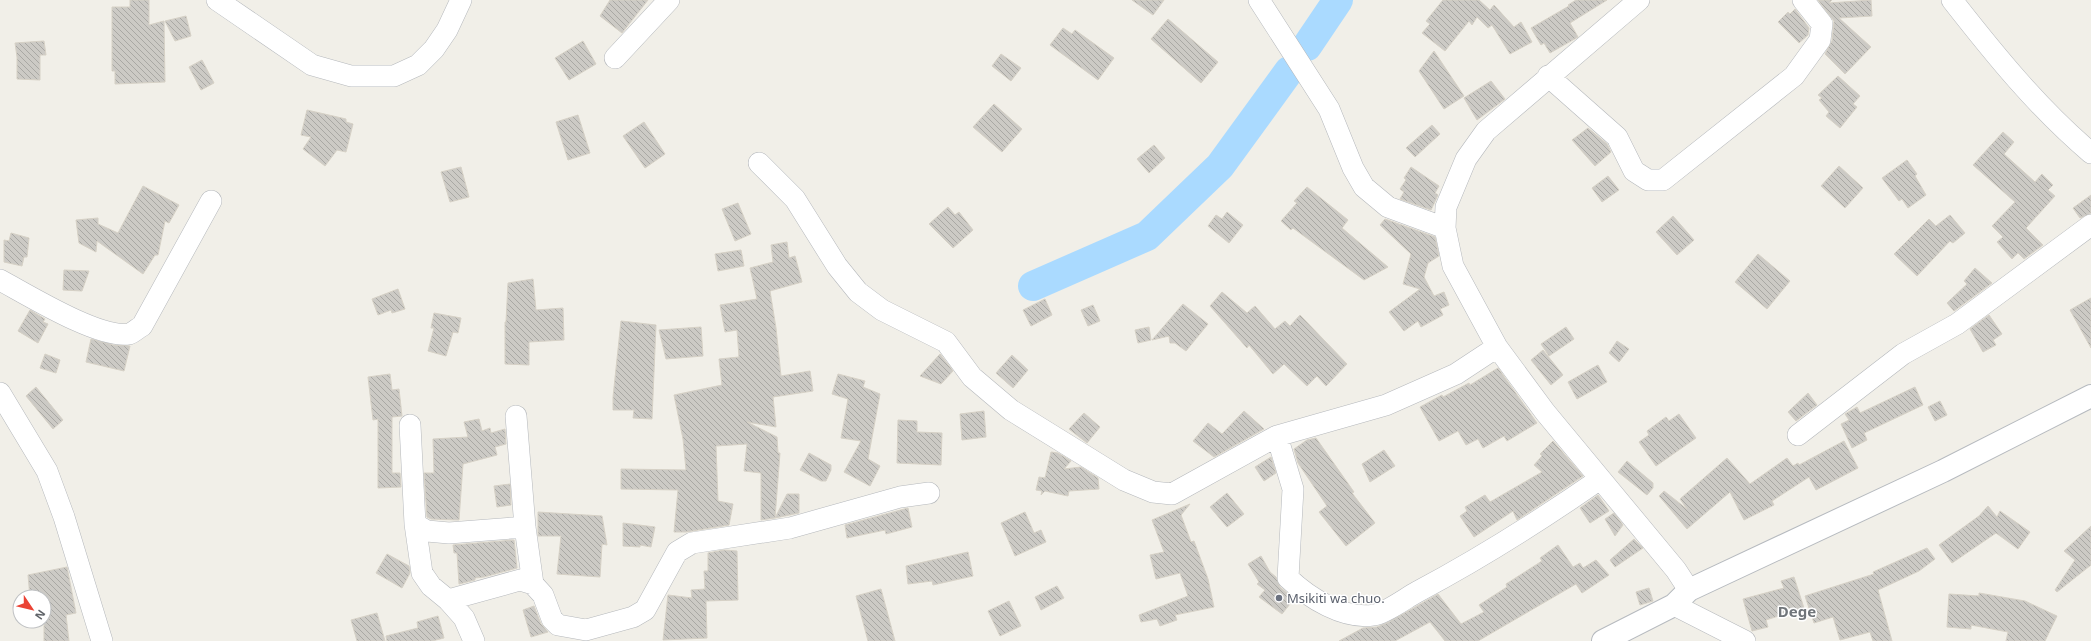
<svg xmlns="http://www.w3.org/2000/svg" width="2091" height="641" font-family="'Noto Sans',sans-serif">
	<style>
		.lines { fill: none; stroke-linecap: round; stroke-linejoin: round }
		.river { stroke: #aadaff; stroke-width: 30 }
		.building { fill: url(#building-back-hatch); stroke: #d6d1c6 }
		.street-casing { stroke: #b5b8bc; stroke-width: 22 }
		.secondary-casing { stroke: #b6babf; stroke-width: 24 }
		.street { stroke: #fff; stroke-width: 21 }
		.secondary { stroke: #fff; stroke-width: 22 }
		.worship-dot { fill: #6b7280; stroke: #fff; stroke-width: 1.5 }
		.labels { text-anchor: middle; stroke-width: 3; stroke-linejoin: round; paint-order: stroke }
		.worship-label { font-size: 13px; fill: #5b616d; stroke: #fff; text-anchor: start }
		.quarter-label { font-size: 15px; font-weight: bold; fill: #70757a; stroke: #fff }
	</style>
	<defs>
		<pattern id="building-back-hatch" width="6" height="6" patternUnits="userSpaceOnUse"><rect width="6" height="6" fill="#cccac5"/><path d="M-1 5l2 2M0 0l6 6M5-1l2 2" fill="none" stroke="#a9a8a4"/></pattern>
	</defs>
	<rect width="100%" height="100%" fill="#f1efe8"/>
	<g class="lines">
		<path class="river" d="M1307 46 1338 0
			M1033 286 1147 236 1220 166 1289 71"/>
	</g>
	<path class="building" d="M130 0H149V25L164 21 165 82 115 84V71H112V7H130Z
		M610 0H648L622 33 600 16Z
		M1132 0H1164L1153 15Z
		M1443 0H1479L1490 10 1494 5 1514 27 1521 22 1532 42 1510 54 1492 25 1488 28 1477 17 1472 25 1469 21 1445 51 1422 33 1430 24 1426 21Z
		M1576 0H1607L1570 23 1578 37 1550 53 1544 43 1541 45 1531 28 1569 6 1568 5Z
		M1818 0H1832L1829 3 1871 0 1872 16 1839 18 1871 47 1845 74 1825 54 1832 41 1834 21Z
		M1795 9 1809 28 1808 35 1799 43 1778 22 1788 12 1790 14Z
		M186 16 191 36 175 41 165 21Z
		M1168 19 1218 62 1201 83 1151 39Z
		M1063 28 1072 34 1075 30 1114 58 1098 80 1050 45Z
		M44 41 46 55H40V80L17 79V57L15 43Z
		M583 41 596 64 569 80 555 58Z
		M1434 51 1464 96 1444 109 1419 71Z
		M1001 54 1021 68 1011 81 992 66Z
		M202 60 214 83 201 90 189 67Z
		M1838 76 1860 96 1853 104 1857 107 1840 128 1826 116 1829 112 1819 100 1822 98 1818 95Z
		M1491 81 1505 99 1477 120 1464 98Z
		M994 104 1022 129 1002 152 973 127Z
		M307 110 346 119V122L353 124 346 152 337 150 325 166 303 149 311 137 301 135Z
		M578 115 590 153 568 160 556 122Z
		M644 122 665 154 645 168 623 136Z
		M1432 125 1440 134 1415 157 1406 148Z
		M1588 128 1607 144 1611 152 1595 166 1572 140Z
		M2003 132 2014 142 2004 154 2035 182 2042 174 2053 185 2048 190 2055 196 2026 228 2043 245 2024 259 2018 253 2012 259 1997 242 2003 237 1992 226 2015 202 1973 165Z
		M1154 145 1165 158 1149 173 1137 159Z
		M1907 160 1917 174 1915 176 1926 195 1908 208 1902 199 1899 201 1882 178Z
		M1839 166 1863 188 1845 208 1821 186Z
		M461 167 469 197 450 202 441 172Z
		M1411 167 1439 186 1435 193 1438 195 1431 210 1400 199 1404 192 1400 189 1406 180 1404 178Z
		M1608 176 1619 190 1602 202 1592 188Z
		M143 186 179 205 169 223 165 221 158 255H155L143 274 97 241 96 252 79 243 76 220 98 218V224L118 233Z
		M1307 187 1348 220 1342 228 1388 267 1364 280 1293 228 1291 230 1281 221 1297 203 1294 201Z
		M2091 195V213L2080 218 2073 208Z
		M738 203 751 234 735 241 722 209Z
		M948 207 955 215 959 212 973 230 953 248 929 224Z
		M1227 212 1243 225 1229 243 1208 226 1216 215 1222 219Z
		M1950 215 1965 233 1953 243 1950 241 1917 276 1894 254 1929 219 1936 226Z
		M1673 216 1694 240 1677 255 1656 232Z
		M1385 219 1435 237 1439 256 1428 263 1424 277 1434 296 1444 292 1449 305 1440 309 1443 315 1421 327 1418 321 1404 331 1389 312 1420 289 1403 284 1411 254 1380 225Z
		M11 233 29 238 27 257H24L22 266 4 262V240L9 241Z
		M787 242 789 258 795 256 802 282 770 291 776 328 781 376 810 371 813 391 773 397 776 427 747 422 777 437 778 453H780L775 518 761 520V473L744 471 747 444 716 446 718 501 733 504 729 525 686 532H674L678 490 621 489V469L686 470 683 439 674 395 722 385 719 359 739 357 737 330 725 332 720 305 757 299 750 268 773 262 771 245Z
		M741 250 744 266 718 271 715 254Z
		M1758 254 1790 281 1767 309 1735 282Z
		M1975 268 1992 283 1954 311 1947 303 1967 284 1964 281Z
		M64 270 89 271 82 291 63 290Z
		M533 279 536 310 563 308 564 340 529 342V365L505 364V322H506L508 283Z
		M398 289 405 309 392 313 391 310 378 315 372 299Z
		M1222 292 1247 313 1255 306 1275 329 1285 321 1290 326 1300 315 1347 364 1326 386 1317 376 1307 386 1284 364 1273 374 1249 345 1247 348 1210 306Z
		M2091 298V348L2070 310Z
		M1045 299 1052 315 1031 326 1023 310Z
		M1183 304 1208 324 1186 351 1175 343H1170L1169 336 1152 340Z
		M1093 305 1100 321 1088 326 1081 310Z
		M30 310 45 319 43 322 48 324 38 343 18 331Z
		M434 313 461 318 458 333 453 332 446 356 428 351 434 328H431Z
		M1989 315 2002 334 1993 340 1996 345 1983 352 1970 329Z
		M621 321 656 325 652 419 633 418 634 410H613V397Z
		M701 327 703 356 666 359 659 330Z
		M1149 327 1151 340 1138 343 1135 330Z
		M1566 327 1574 339 1549 356 1541 344Z
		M91 339 113 345 130 346 124 371 86 362Z
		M1617 341 1629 349 1619 362 1609 353Z
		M1543 350 1563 375 1551 385 1531 360Z
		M45 354 60 360 56 373 40 368Z
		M940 354 953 371 941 384 920 376Z
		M1012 355 1028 370 1013 388 996 373Z
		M1598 365 1607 382 1577 399 1568 382Z
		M1498 368 1537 423 1507 441 1504 436 1483 448 1478 439 1466 445 1458 431 1439 441 1420 407 1442 395 1443 397 1469 383 1470 385Z
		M390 374 392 390 399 389 402 416 392 417V473H400L401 487 378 488V419L373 420 368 377Z
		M838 374 865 381 863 387 880 394 868 459 880 466 870 486 844 472 861 441 841 438 848 399 832 394Z
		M36 387 63 420 53 429 26 396Z
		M1915 387 1923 405 1864 433 1867 440 1852 448 1841 424 1849 420 1845 414 1857 407 1860 413Z
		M1808 393 1817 405 1796 421 1788 412Z
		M1940 401 1947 415 1935 421 1928 407Z
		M984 411 986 437 962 440 960 414Z
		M1244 411 1264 429 1214 457 1193 441 1208 423 1222 434Z
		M1084 413 1100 427 1087 443 1069 429Z
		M1679 414 1696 438 1656 466 1639 442 1649 435 1647 431 1666 417 1669 421Z
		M479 419 482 431 490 428 491 433 505 429 506 444 495 447 497 455 463 464 459 520 431 519 427 517 424 473H434L433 439 468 437 464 422Z
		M898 420 917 421V432L942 433 941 465 897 463Z
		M1316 438 1354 492 1352 493 1375 523 1346 546 1319 512 1327 506 1298 463 1294 449 1307 440Z
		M1553 441 1583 476 1517 520 1513 511 1474 537 1460 516 1467 511 1465 507 1485 495 1490 502 1542 472 1534 465 1542 456 1540 454Z
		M1844 441 1858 468 1816 490 1809 477 1772 501 1774 505 1744 520 1730 492 1687 529 1659 496 1664 491 1687 509 1680 499 1727 458 1750 484 1787 458 1793 466 1798 463 1799 465Z
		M1384 450 1395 466 1370 482 1362 464Z
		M1051 452 1058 453 1071 461 1064 469 1081 467 1098 478 1099 489 1069 491 1068 496 1045 491 1041 495 1042 491 1036 490 1039 477 1045 478Z
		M809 453 831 465V470L826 481H821L800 470Z
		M1271 457 1276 473 1264 481 1255 467Z
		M1627 461 1653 483V488L1647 495 1618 472Z
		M510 484 511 505 497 507 494 486Z
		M1227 493 1244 514 1227 527 1210 507Z
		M787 494H799V513L775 518Z
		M1598 495 1609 511 1590 523 1580 508Z
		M1190 504 1181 515 1191 542 1194 541 1208 579 1214 607 1175 615 1177 620 1160 626 1157 619 1141 622 1139 615 1188 596 1180 573 1156 579 1150 555 1164 552 1152 520Z
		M1988 506 1997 517 2000 511 2030 532 2018 549 1996 533 1952 563 1939 545 1979 516Z
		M908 508 912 527 886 534 885 530 847 538 845 525Z
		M538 512 602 516 607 545 602 544 600 577 557 574 561 536H538Z
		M1025 512 1034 533 1041 530 1046 542 1015 556 1001 523Z
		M1614 513 1623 525 1615 536 1605 519Z
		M623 523 655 527 651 547 640 545V547L623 546Z
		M2091 526V565L2057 592 2055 590 2075 560 2064 551Z
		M1634 539 1643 548 1615 567 1610 560Z
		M514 540 517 568 484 577 475 578V580L459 584 457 553H454L453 545Z
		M1558 545 1573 567 1580 563 1583 568 1596 560 1609 575 1582 593 1576 584 1478 641H1445L1430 622 1395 641H1339L1363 628 1377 627 1389 622 1438 594 1461 624 1484 612 1479 605 1507 587 1506 584 1542 561 1540 558Z
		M1927 548 1935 559 1919 571 1878 590 1892 641H1873L1870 632 1840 640 1833 617 1814 623 1805 596 1874 574 1873 572Z
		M724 550 737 551 738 600 706 601 707 638 663 640 668 595 692 598 691 590 705 589 704 571H708V553Z
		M968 552 973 576 933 585 932 581 908 584 906 566Z
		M387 554 409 566 410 573 402 588 376 573Z
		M1261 556 1270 572 1276 577 1280 587 1294 599 1282 614 1259 597 1265 590 1257 584 1259 582 1248 564Z
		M67 567 76 613 66 615 69 641H44V597H30L28 575Z
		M1794 577 1804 608 1766 620 1768 627 1752 631 1743 599 1784 588 1781 581Z
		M1057 586 1064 598 1041 610 1035 597Z
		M1649 588 1653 601 1640 605 1636 592Z
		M881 589 895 641H868L856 596Z
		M1979 593 2025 601 2057 616 2045 641H2006L2008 632 1971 625V629L1947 627 1949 594 1979 596Z
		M1009 601 1021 626 1000 636 988 611Z
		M534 606 541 624 548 632 531 637 523 610Z
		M377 613 385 641H357L351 620Z
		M438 616 444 638 432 641H387L386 636 418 628 417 622Z"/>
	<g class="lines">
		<g class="street-casing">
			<path id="street" d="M217 0 312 65 351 76H394L418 65 434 49 447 30 461 0
				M1259 0 1329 109 1353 168 1364 187 1388 207 1445 228 1453 266 1497 347 1545 412 1676 570 1689 590
				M1952 0C1995 55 2038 108 2091 153
				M615 58 669 0
				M1548 76 1617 137 1634 171 1648 180H1663L1794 76 1820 40 1822 24 1803 0
				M759 163 795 199 837 266 858 292 882 310 946 342 972 377 1011 410 1124 480 1153 492 1172 494 1277 436 1386 405 1456 374 1497 347
				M1445 228 1446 207 1466 159 1486 131 1639 0
				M0 280C28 295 99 339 129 334 133 333 138 328 142 326L211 201
				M0 393 47 471 64 517 102 641
				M516 416 525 527 533 584
				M410 425 415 524 422 573 431 586 448 600 464 618 474 641
				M1798 435 1903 354 1957 324 2091 225
				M1277 436 1293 489 1288 578C1309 598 1344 620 1374 615 1386 613 1406 598 1417 592 1481 558 1541 520 1600 479
				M415 524 427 531 449 533 525 527
				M448 600 520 580 533 584 543 595 552 619 558 625 586 630 633 617 645 610 677 552 692 543 790 528 900 497 929 493
				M1674 605 1745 641"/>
		</g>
		<g class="secondary-casing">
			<path id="secondary" d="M1603 641 1674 605 1689 590 1943 471 2091 396"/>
		</g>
		<use href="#street" class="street"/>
		<use href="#secondary" class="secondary"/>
	</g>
	<circle class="worship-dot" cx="1279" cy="598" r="4"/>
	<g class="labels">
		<g class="worship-label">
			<text x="1287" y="603">Msikiti wa chuo.</text>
		</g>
		<g class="quarter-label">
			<text x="1797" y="617">Dege</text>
		</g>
	</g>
	<g transform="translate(32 609) rotate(125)"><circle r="19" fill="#ffffff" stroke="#bfc1c3"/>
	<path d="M0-3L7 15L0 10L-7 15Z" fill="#ea4335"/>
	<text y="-6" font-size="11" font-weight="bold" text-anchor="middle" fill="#5f6368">N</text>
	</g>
</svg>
